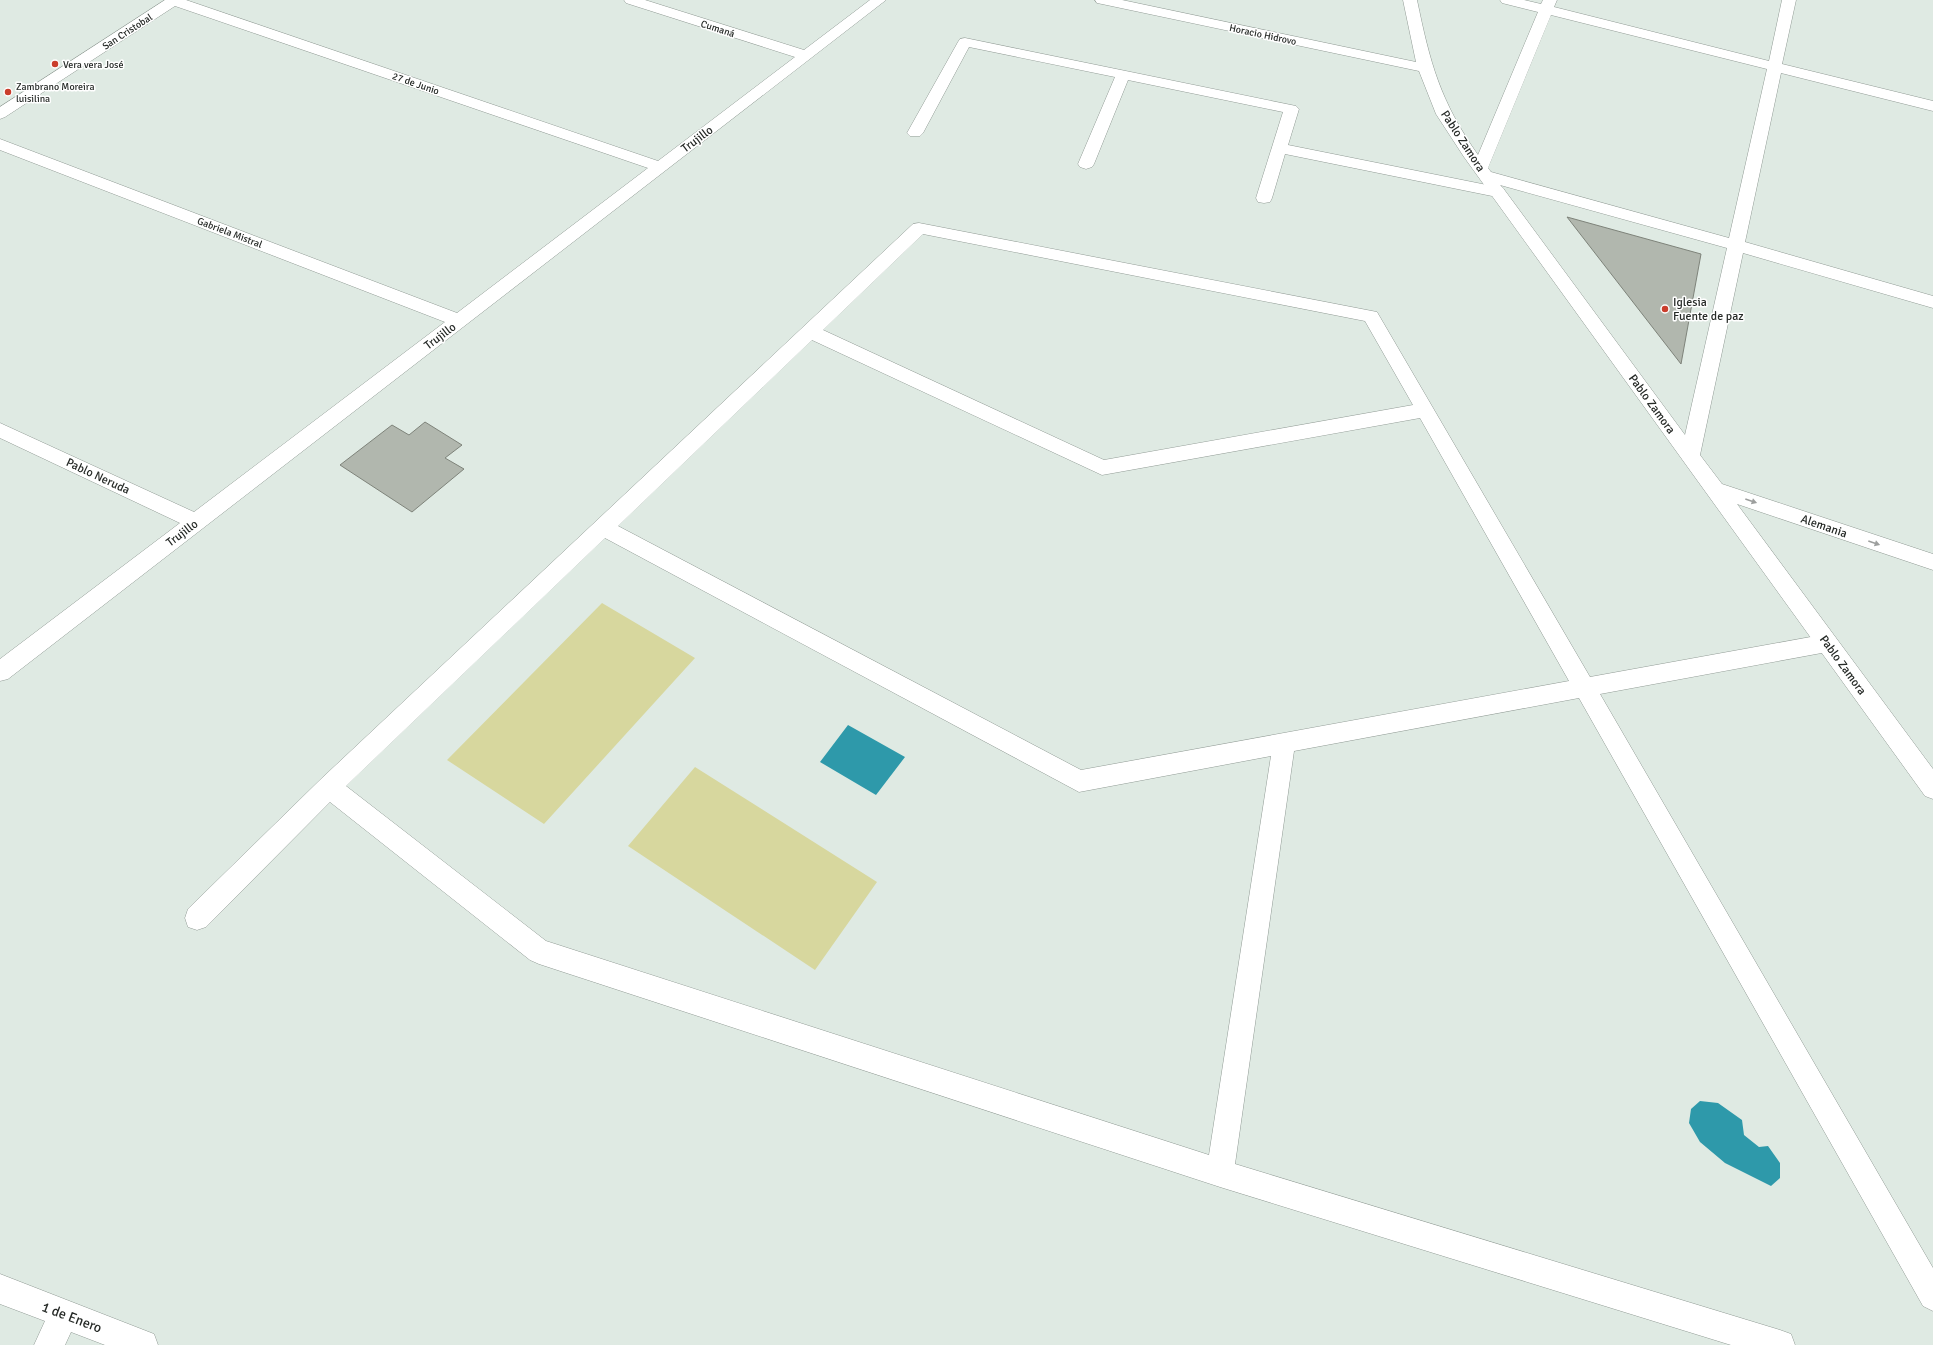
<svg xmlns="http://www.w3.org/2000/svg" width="1933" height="1345" font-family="Signika,sans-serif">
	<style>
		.green { fill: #d7d79e }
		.water { fill: #2e99aa }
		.building { fill: #b1b7ae; stroke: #7e837a }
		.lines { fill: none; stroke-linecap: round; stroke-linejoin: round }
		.lane-casing { stroke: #919b95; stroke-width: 1 }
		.street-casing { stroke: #919b95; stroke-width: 1 }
		.lane { fill: #fff; fill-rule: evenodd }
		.street { fill: #fff; fill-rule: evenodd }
		.oneway { fill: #9d9f9e }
		.poi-dot { fill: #ca3d2c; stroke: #fff; stroke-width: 1.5 }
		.labels { text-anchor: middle; stroke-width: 3; stroke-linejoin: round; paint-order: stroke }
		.far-street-label { font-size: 10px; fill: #262a27; stroke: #fff }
		.far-poi-label { font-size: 10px; fill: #262a27; stroke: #fff; text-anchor: start }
		.street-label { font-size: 12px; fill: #262a27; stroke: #fff }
		.poi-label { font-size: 12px; fill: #262a27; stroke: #fff; text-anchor: start }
		.near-street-label { font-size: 14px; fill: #262a27; stroke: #fff }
	</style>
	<rect width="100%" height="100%" fill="#dfeae3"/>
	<path class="green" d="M602 603 695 658 544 824 447 760Z
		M695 767 877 882 815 970 628 846Z"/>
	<path class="water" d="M848 725 905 757 876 795 820 762Z
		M1700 1101 1718 1103 1742 1120 1744 1135 1759 1147 1768 1146 1780 1163V1178L1771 1186 1725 1163 1700 1142 1689 1123 1691 1109Z"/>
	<path class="building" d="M1567 217 1701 254 1681 364Z
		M425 422 462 445 445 458 464 469 412 512 340 465 392 425 409 435Z"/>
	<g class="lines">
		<g class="lane-casing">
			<path id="lane" d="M965 38 1296 106 1299 109 1288 145 1497 187 1503 188 1505 192 1503 196 1497 197 1285 154 1272 198 1270 202 1264 203 1258 202 1256 198 1283 112 1128 80 1094 164 1092 167 1086 169 1080 167 1078 164 1115 77 969 47 923 133 920 136H910L907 133 958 42 960 39Z
				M919 223 1377 312 1590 677 1827 634 1835 637 1838 643 1835 649 1827 652 1600 694 1933 1268V1311L1923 1306 1579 698 1294 751 1235 1164 1780 1330 1791 1334 1795 1345H1731L1220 1187 539 964 530 960 330 802 206 927 197 930 188 927 185 918 188 909 321 779 913 224ZM923 234 1365 321 1413 405 1104 460 823 330ZM812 340 1102 475 1420 418 1569 681 1081 770 618 526ZM605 538 1079 792 1271 756 1209 1155 546 941 346 786Z"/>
		</g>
		<g class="street-casing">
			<path id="street" d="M165 0H186L658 161 795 57 626 3 624 0H645L804 50 870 0H886L8 679 0 681V659L180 523 0 438V423L194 512 445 322 0 150V139L457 313 648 168 175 6 5 117 0 119V107Z
				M1095 0H1122L1416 62 1403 0H1417C1430 63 1440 101 1478 155L1538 12 1502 3 1500 0H1524L1541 4 1543 0H1557L1554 7 1769 61 1782 0H1796L1782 64 1933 101V111L1781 73 1745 242 1933 296V308L1743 253 1700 455 1722 484 1933 554V570L1737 504 1933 769V799L1925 796 1464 157 1436 114 1419 71 1102 4 1097 3ZM1551 15 1767 69 1729 238 1491 172 1488 168ZM1500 185 1727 248 1685 435 1503 188Z
				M0 1274 154 1334 158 1345H105L71 1332 65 1345H34L45 1321 0 1304Z"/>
		</g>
		<use href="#lane" class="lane"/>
		<use href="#street" class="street"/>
	</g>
	<defs><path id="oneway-solid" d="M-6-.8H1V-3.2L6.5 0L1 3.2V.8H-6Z"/></defs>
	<g class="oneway">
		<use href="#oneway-solid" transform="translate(1751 501) rotate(19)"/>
		<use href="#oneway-solid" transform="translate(1874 543) rotate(19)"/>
	</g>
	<g class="poi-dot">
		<circle cx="55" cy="64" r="4"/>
		<circle cx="8" cy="92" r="4"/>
		<circle cx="1665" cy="309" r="4"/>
	</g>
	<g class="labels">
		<g class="far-street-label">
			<text transform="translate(718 28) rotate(18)" y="4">Cumaná</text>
			<text transform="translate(127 31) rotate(-33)" y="4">San Cristobal</text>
			<text transform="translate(1263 34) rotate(12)" y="4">Horacio Hidrovo</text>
			<text transform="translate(416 83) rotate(19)" y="4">27 de Junio</text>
			<text transform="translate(230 232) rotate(21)" y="4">Gabriela Mistral</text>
		</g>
		<g class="far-poi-label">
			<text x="63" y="68">Vera vera José</text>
			<text x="16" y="90">Zambrano Moreira<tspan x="16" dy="12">luisilina</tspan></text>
		</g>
		<g class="street-label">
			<text transform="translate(697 139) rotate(-37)" y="4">Trujillo</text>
			<text transform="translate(1463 141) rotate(57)" y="4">Pablo Zamora</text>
			<text transform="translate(440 336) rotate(-37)" y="4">Trujillo</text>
			<text transform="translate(1652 404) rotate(54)" y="4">Pablo Zamora</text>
			<text transform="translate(98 476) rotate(25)" y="4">Pablo Neruda</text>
			<text transform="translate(1824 526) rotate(19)" y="4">Alemania</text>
			<text transform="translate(182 533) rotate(-37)" y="4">Trujillo</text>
			<text transform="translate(1843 665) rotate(54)" y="4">Pablo Zamora</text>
		</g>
		<g class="poi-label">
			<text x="1673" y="306">Iglesia<tspan x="1673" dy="14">Fuente de paz</tspan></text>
		</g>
		<g class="near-street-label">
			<text transform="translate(72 1317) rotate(21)" y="5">1 de Enero</text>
		</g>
	</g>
</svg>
